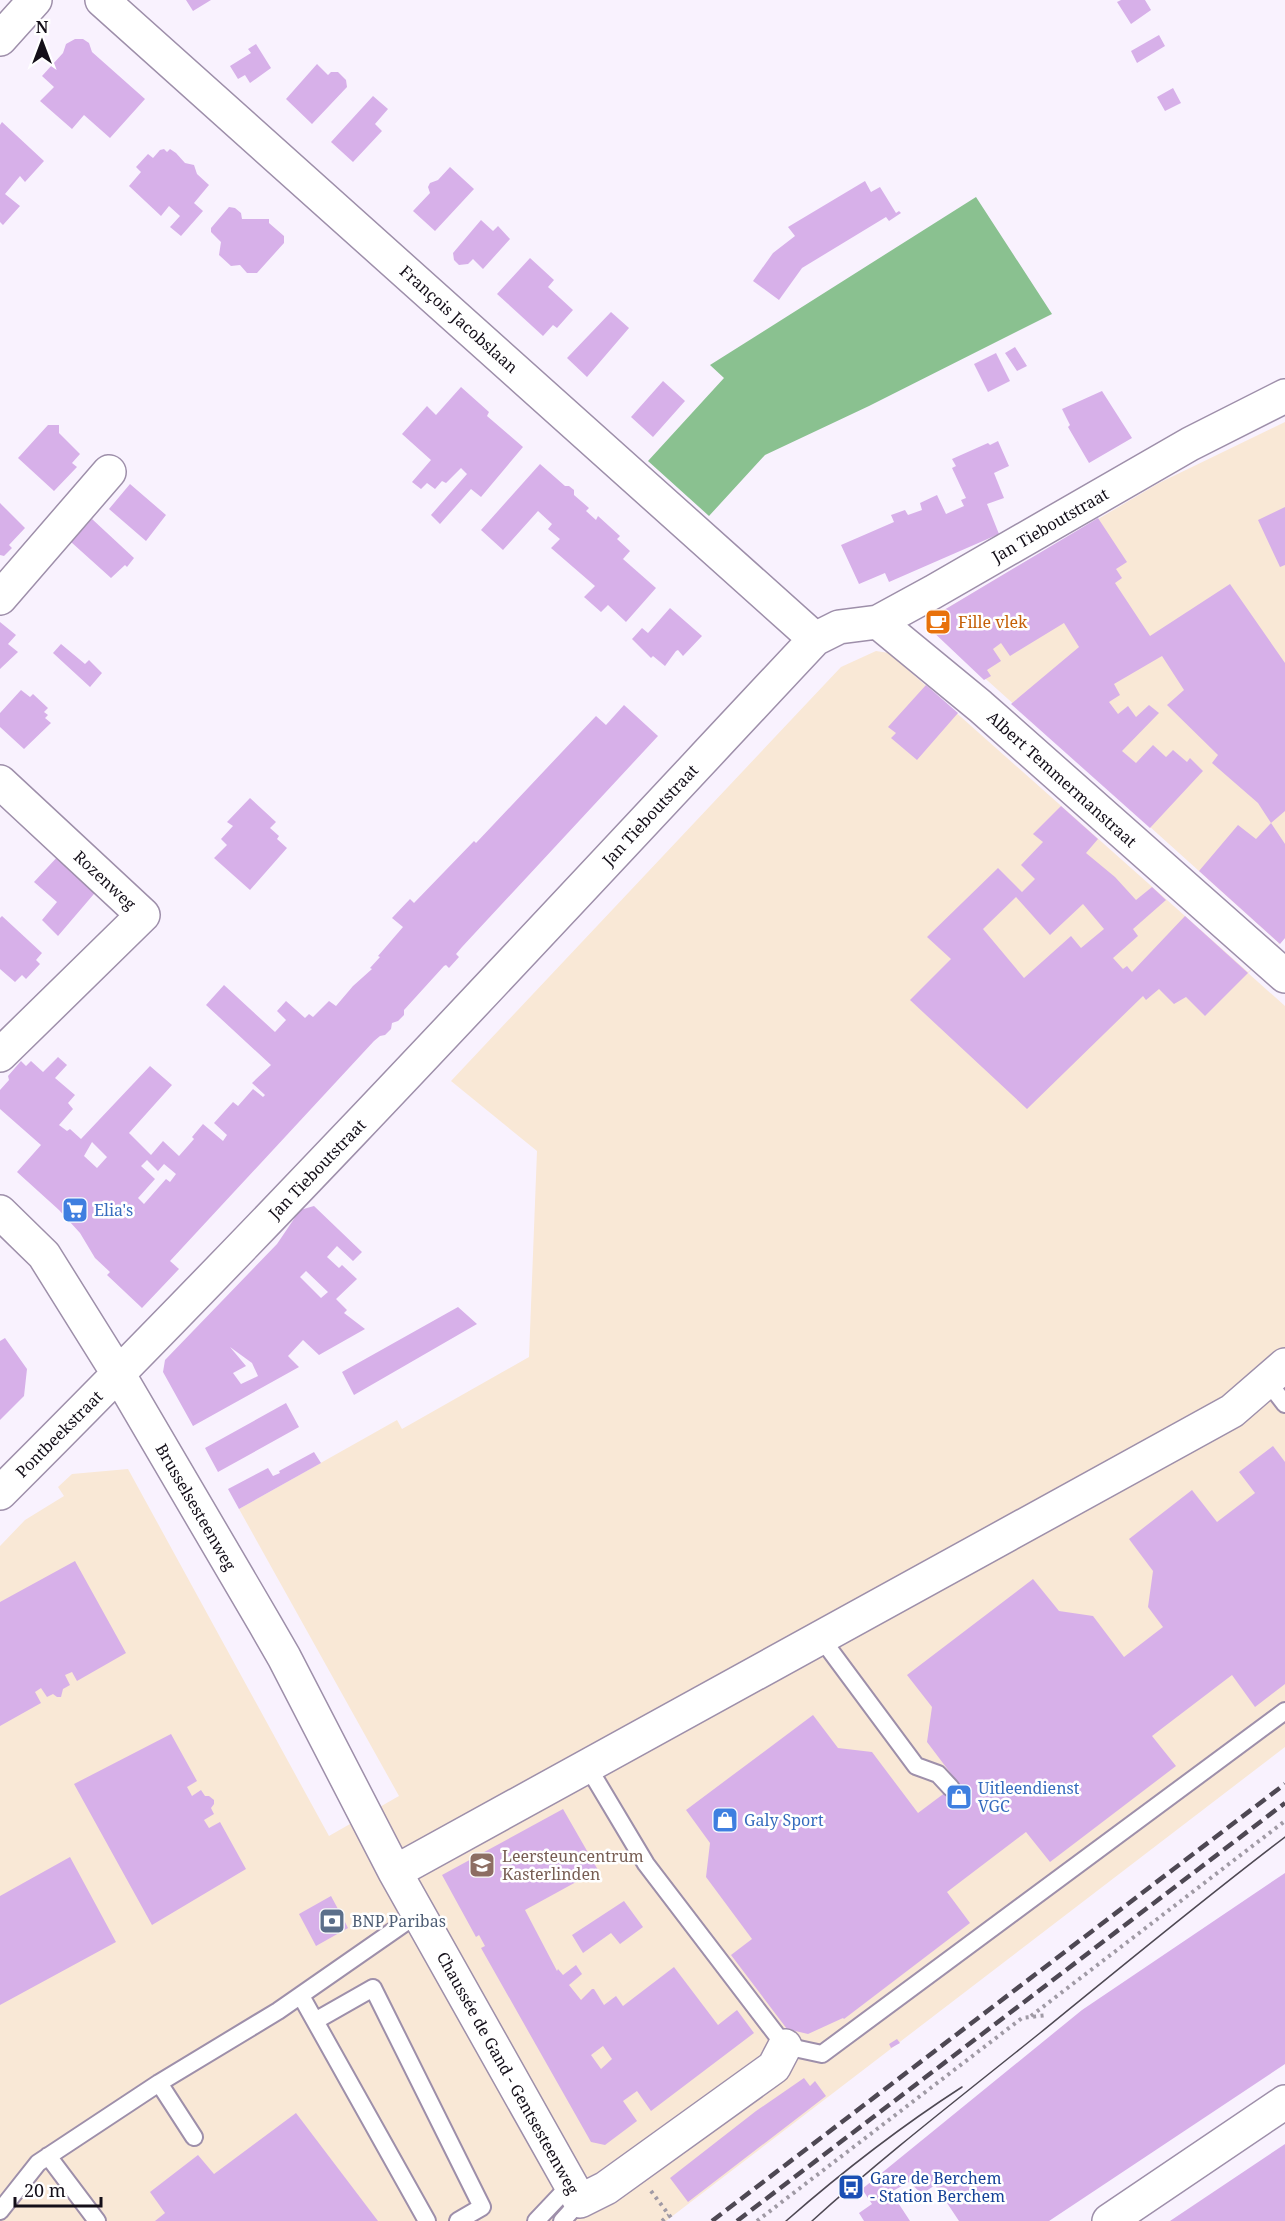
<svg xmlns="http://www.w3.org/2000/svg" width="1285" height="2221" font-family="'Noto Serif',serif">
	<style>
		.industrial { fill: #f9e8d6 }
		.forest { fill: #8ac190 }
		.building { fill: #d7b0e9; fill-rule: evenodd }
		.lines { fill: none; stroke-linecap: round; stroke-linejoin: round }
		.lane-casing { stroke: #9e8faa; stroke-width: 20 }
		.street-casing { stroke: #9e8faa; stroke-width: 36 }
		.path { stroke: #a09aa5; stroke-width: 4; stroke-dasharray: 3 4.5; stroke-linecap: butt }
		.lane { stroke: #fff; stroke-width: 16 }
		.street { stroke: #fff; stroke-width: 33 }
		.tram { stroke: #4e4853; stroke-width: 1.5 }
		.rail { stroke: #4e4853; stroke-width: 4.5; stroke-dasharray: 12 6; stroke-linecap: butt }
		.labels { text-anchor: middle; stroke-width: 5; stroke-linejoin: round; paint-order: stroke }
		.street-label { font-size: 16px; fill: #140f19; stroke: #fff }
		.food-label { font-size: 16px; fill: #c56008; stroke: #fff; text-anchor: start }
		.shop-label { font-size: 16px; fill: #366cbe; stroke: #fff; text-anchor: start }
		.education-label { font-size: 16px; fill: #785e54; stroke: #fff; text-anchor: start }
		.service-label { font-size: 16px; fill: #4e5e75; stroke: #fff; text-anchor: start }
		.transit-label { font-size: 16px; fill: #164399; stroke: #fff; text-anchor: start }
	</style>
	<rect width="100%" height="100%" fill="#f9f2fe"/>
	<path class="industrial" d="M1285 422V938L1248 973 1285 1006V1747L666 2221H0V1546L25 1520 64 1496 58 1487 72 1474 128 1469 329 1836 399 1796 239 1509 397 1420 402 1429 529 1357 537 1151 451 1081 841 667 876 651 889 653 1248 972 1279 943 928 627 929 619 1159 483Z"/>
	<path class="forest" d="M976 197 1052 314 869 406 765 455 709 516 648 461 724 378 710 365Z"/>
	<path class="building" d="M186 0H211L193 11Z
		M1121 0H1145L1151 10 1131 24 1117 2Z
		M1159 35 1165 46 1137 63 1131 51Z
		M75 39H83L89 43 92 52 145 99 110 138 84 115 72 129 40 101 54 87 42 76 63 53 66 44Z
		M256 44 271 68 250 83 245 75 238 79 230 66 251 53 248 49Z
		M317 64 328 75 331 72H338L346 80 347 87 312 124 286 99Z
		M1173 88 1181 103 1165 111 1157 97Z
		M373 96 388 109 375 124 382 131 353 162 331 142Z
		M2 122 44 161 25 182 20 176 5 194 20 206 3 225 0 222V125Z
		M164 149 167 152 170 149 176 153 185 163 194 165 197 174 209 185 194 203 203 211 181 236 170 227 180 216 169 206 161 216 129 186 141 172 136 167 148 154 153 158 160 150Z
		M450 167 474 189 435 231 413 211 430 193 428 187 430 183 438 180Z
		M865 181 871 192 880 187 896 213 899 211 901 213 889 221 886 217 802 268 779 300 753 281 773 253 795 236 788 227Z
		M229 207 235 208 241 213 242 219H269V223L284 236V243L257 273H247L240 265 231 266 219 255 221 242 211 232V228Z
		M481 220 493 231 498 226 510 239 483 269 473 259 468 264 459 265 454 260 453 253Z
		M530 258 554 280 548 287 573 310 557 328 553 325 543 336 497 294Z
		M611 312 629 328 587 377 567 358Z
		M1015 347 1027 366 1017 371 1005 353Z
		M996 353 1010 381 988 392 974 364Z
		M663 381 685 401 653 437 631 417Z
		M461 387 489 412 487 416 523 447 481 497 471 489 440 524 431 515 467 474 461 468 446 483 442 481 435 489 427 483 421 489 412 482 431 460 402 434 427 406 436 415Z
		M1102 391 1132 438 1089 463 1068 427 1070 425 1062 409Z
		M48 425H59V433L80 454 72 463 77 467 54 491 18 458Z
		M998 441 1009 466 994 473 1004 498 987 504 999 534 889 582 885 573 859 584 841 545 894 522 891 515 905 510 908 515 922 510 920 503 937 495 946 514 964 506 961 500 966 498 952 468 956 466 952 459 988 443 990 445Z
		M540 464 565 486H569L574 490V495L589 508 586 511 596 520 598 516 620 536 617 539 630 551 623 559 656 588 626 622 608 605 601 612 584 597 595 586 551 548 560 539 548 529 552 524 538 511 503 550 481 530Z
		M130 484 166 515 146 541 109 509Z
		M0 503 25 528 9 545 12 548 4 556 0 555Z
		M1285 507V565L1280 567 1258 520Z
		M1098 518 1127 562 1116 569 1122 578 1115 583 1150 636 1230 584 1285 663V811L1271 823 1285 844V938L1280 944 1199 871 1238 825 1256 839 1271 823 1258 803 1212 763 1218 755 1167 705 1184 690 1162 656 1114 684 1120 695 1109 702 1118 714 1128 706 1136 717 1149 705 1159 713 1122 751 1136 763 1153 745 1166 757 1173 750 1187 762 1190 758 1203 771 1150 828 1011 704 1079 647 1064 623 1010 656 1001 643 993 649 1001 661 987 670 991 676 984 680 928 627 929 619Z
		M92 519 134 558 127 567 125 565 111 578 71 542Z
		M670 608 702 636 683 656 678 650 676 651 665 666 653 656 651 658 632 639 642 628 648 633Z
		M0 622 16 635 8 644 18 652 0 669Z
		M61 644 85 664 89 660 102 673 90 687 53 653Z
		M926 685 958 713 917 760 891 738 896 733 888 727Z
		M21 690 30 697 33 694 48 708 44 712 48 715 45 718 51 723 24 749 0 727V713Z
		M624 705 658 736 462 947 456 954 459 957 449 968 446 965 444 966 404 1010V1015L398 1021 392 1023 391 1029 385 1035 380 1036 374 1041 170 1261 179 1269 142 1308 107 1275 110 1272 95 1258 80 1233 59 1210 17 1172 41 1145 0 1109V1090L9 1080 8 1076 21 1061 26 1066 31 1061 43 1072 58 1057 67 1065 55 1078 75 1095 68 1103 73 1109 59 1125 67 1131 70 1129 81 1139 150 1066 172 1085 129 1133 151 1155 163 1141 179 1156 194 1139 192 1137 203 1124 223 1141 227 1135 214 1123 233 1102 238 1106 253 1089 263 1097 265 1095 252 1083 271 1065 206 1005 224 985 275 1032 286 1020 277 1011 286 1001 305 1018 309 1014 313 1017 329 1001 336 1006 353 986 372 969 370 968 380 957 378 956 403 927 392 918 410 899 414 903 474 841 476 843 596 716 606 725ZM92 1142 107 1157 97 1168 84 1156ZM147 1160 158 1171 164 1164 176 1174 170 1182 166 1179 144 1204 138 1198 155 1179 141 1166Z
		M250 798 276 822 270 828 279 836 277 839 287 848 250 890 214 858 227 845 221 839 233 826 227 822Z
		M1061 806 1098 839 1086 853 1115 877 1136 900 1152 887 1166 900 1133 929 1138 936 1113 958 1123 969 1127 966 1132 972 1185 916 1248 973 1205 1016 1186 997 1174 1004 1159 989 1146 1000 1143 996 1027 1109 910 1000 951 959 927 937 998 868 1022 892 1035 879 1021 865 1043 842 1033 834ZM1016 897 1050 935 1083 904 1104 929 1081 948 1071 936 1024 978 983 929Z
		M60 854 99 888 58 936 42 920 57 902 34 882Z
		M2 916 42 953 36 960 40 964 26 979 22 975 15 982 0 969V918Z
		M314 1206 362 1252 353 1261 337 1246 327 1257 339 1268 342 1265 357 1279 336 1299 347 1310 344 1313 365 1329 319 1355 303 1340 288 1356 299 1367 193 1426 163 1372 165 1360 277 1244 300 1210ZM306 1271 328 1292 321 1298 300 1277ZM230 1347 252 1363 258 1376 241 1384 233 1373 246 1366Z
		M458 1307 477 1324 354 1395 342 1372Z
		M5 1338 27 1369 24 1396 0 1420V1341Z
		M286 1403 299 1427 218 1472 205 1448Z
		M1273 1446 1285 1462V1684L1255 1707 1232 1675 1152 1736 1176 1766 1050 1862 1026 1832 947 1892 970 1923 844 2019 843 2018 808 2034 787 2029 731 1955 752 1939 706 1877 710 1843 686 1810 813 1715 838 1748 872 1752 918 1813 958 1783 927 1742 932 1707 907 1675 1033 1579 1059 1611 1093 1616 1124 1657 1163 1627 1148 1607 1153 1571 1129 1539 1192 1490 1217 1522 1255 1493 1239 1472Z
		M314 1452 321 1463 239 1509 228 1489 268 1468 273 1476 280 1473 279 1471Z
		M75 1561 126 1653 77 1681 72 1672 65 1675 70 1685 63 1689 61 1697H57L53 1694 47 1697 41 1688 35 1692 41 1703 0 1726V1602Z
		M171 1734 197 1781 187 1787 192 1796 201 1790 205 1796H209L214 1800V1804L211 1808 214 1814 204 1820 209 1828 220 1822 246 1869 152 1925 74 1784Z
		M563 1809 598 1870 525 1910 557 1971 558 1969 563 1975 576 1965 582 1974 569 1985 581 2000 592 1989H594L604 2005 616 1996 623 2006 674 1967 718 2025 737 2010 754 2033 651 2111 637 2091 623 2101 637 2121 605 2145 591 2142 481 1948 485 1946 479 1935 476 1937 442 1875ZM603 2046 612 2059 601 2069 591 2055Z
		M70 1857 116 1942 0 2005V1896Z
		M1285 1873V2064L1049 2221H959L935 2185 922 2194 909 2182 891 2192 910 2221H864L859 2213 872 2204 862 2189 1082 2010Z
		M331 1896 338 1909 343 1910 342 1916 348 1928 316 1946 299 1914Z
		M624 1901 643 1927 620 1944 611 1933 583 1953 572 1935Z
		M897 2039 900 2043 891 2048 889 2044Z
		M804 2078 810 2086 815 2081 826 2096 688 2202 670 2178 756 2111Z
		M296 2113 378 2221H155L165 2213 150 2192 198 2155 214 2174Z
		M1285 2144V2221H1170Z"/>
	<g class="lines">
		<g class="lane-casing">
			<path id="lane" d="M1267 1381 1285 1404
				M821 1638 916 1766 938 1774 951 1788
				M588 1767 646 1864 785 2046 822 2054 1285 1711
				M301 1996 427 2221
				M315 2021 373 1988 482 2207 458 2221
				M159 2083 194 2137
				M48 2156 97 2221
				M0 2211 38 2163 159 2083 278 2011 419 1913
				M536 2221 571 2184
				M562 2221 580 2201"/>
		</g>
		<g class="street-casing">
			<path id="street" d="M102 0 815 639
				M0 39 35 0
				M0 598 109 472
				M878 622 980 706 1285 976
				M0 782 143 915 0 1055
				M0 1212 44 1255 119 1375 265 1624 284 1657 395 1872 580 2201 606 2188 774 2067 785 2046
				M0 1493C279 1215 546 926 815 639L839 627 878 622 933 592 1190 444 1285 396
				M395 1872 1232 1411 1285 1365
				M1109 2221 1285 2102"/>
		</g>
		<path class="path" d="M1031 2016 1285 1821
			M651 2191 672 2219
			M662 2221 669 2215
			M757 2221 1022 2018 1048 2015"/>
		<use href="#lane" class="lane"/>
		<use href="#street" class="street"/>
		<path class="tram" d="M786 2221C842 2172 900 2127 962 2087
			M812 2221C885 2155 963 2095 1040 2033 1121 1967 1202 1900 1285 1837"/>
		<path class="rail" d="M712 2221 1285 1784
			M737 2221 1285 1803"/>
	</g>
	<defs>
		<g id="cafe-square" transform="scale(1.35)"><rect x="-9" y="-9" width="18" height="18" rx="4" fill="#e8710a" stroke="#fff"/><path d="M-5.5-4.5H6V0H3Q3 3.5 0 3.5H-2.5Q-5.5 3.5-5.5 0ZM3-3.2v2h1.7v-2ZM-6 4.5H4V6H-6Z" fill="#fff"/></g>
		<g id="supermarket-square" transform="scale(1.35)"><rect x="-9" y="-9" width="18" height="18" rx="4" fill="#3f7fe0" stroke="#fff"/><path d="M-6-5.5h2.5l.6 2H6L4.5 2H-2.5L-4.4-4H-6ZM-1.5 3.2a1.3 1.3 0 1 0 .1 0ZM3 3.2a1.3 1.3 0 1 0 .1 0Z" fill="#fff"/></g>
		<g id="shop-square" transform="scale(1.35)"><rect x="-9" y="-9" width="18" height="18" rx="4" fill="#3f7fe0" stroke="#fff"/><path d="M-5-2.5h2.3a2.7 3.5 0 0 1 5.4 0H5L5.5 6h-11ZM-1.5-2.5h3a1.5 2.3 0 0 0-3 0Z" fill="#fff"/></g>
		<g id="school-square" transform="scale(1.35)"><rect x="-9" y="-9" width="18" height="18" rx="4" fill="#8d6e63" stroke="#fff"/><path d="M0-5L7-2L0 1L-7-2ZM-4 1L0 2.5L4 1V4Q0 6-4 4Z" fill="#fff"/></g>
		<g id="bank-square" transform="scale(1.35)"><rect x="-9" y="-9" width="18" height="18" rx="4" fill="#5c6f8a" stroke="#fff"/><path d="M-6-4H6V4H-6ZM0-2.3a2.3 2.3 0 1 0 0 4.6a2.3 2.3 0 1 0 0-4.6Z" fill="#fff"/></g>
		<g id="bus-square" transform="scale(1.35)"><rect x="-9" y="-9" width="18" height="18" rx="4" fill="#1a4fb4" stroke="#fff"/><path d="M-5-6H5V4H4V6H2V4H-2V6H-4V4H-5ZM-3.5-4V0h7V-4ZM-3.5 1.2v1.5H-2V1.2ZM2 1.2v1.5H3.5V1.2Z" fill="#fff"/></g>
	</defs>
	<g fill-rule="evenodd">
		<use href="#cafe-square" x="938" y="622"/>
		<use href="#supermarket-square" x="75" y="1210"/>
		<use href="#shop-square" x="959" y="1797"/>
		<use href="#shop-square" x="725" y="1820"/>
		<use href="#school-square" x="482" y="1865"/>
		<use href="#bank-square" x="332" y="1921"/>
		<use href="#bus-square" x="851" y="2187"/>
	</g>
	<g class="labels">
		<g class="street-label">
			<text transform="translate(459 319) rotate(42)" y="6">François Jacobslaan</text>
			<text transform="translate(1050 525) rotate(-30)" y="6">Jan Tieboutstraat</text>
			<text transform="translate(1062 779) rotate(42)" y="6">Albert Temmermanstraat</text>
			<text transform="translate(650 815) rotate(-47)" y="6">Jan Tieboutstraat</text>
			<text transform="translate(105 880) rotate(43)" y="6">Rozenweg</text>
			<text transform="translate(317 1169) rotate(-46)" y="6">Jan Tieboutstraat</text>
			<text transform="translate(59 1434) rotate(-45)" y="6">Pontbeekstraat</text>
			<text transform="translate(196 1507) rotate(60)" y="6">Brusselsesteenweg</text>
			<text transform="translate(508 2073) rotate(61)" y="6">Chaussée de Gand - Gentsesteenweg</text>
		</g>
		<g class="food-label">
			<text x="958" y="628">Fille vlek</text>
		</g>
		<g class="shop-label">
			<text x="94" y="1216">Elia's</text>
			<text x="978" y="1794">Uitleendienst<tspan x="978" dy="18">VGC</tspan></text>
			<text x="744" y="1826">Galy Sport</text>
		</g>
		<g class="education-label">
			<text x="502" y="1862">Leersteuncentrum<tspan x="502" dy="18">Kasterlinden</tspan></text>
		</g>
		<g class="service-label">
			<text x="352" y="1927">BNP Paribas</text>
		</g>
		<g class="transit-label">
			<text x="870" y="2184">Gare de Berchem<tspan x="870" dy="18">- Station Berchem</tspan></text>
		</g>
	</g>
	<g transform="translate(42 42)" stroke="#ffffff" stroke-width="4.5" paint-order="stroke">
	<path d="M0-4.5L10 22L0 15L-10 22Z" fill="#140f19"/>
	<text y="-9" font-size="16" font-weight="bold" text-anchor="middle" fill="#140f19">N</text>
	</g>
	<path d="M15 2197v9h86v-9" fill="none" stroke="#140f19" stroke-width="3"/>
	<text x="24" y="2197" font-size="18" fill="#140f19" stroke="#ffffff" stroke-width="4.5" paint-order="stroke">20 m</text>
</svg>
